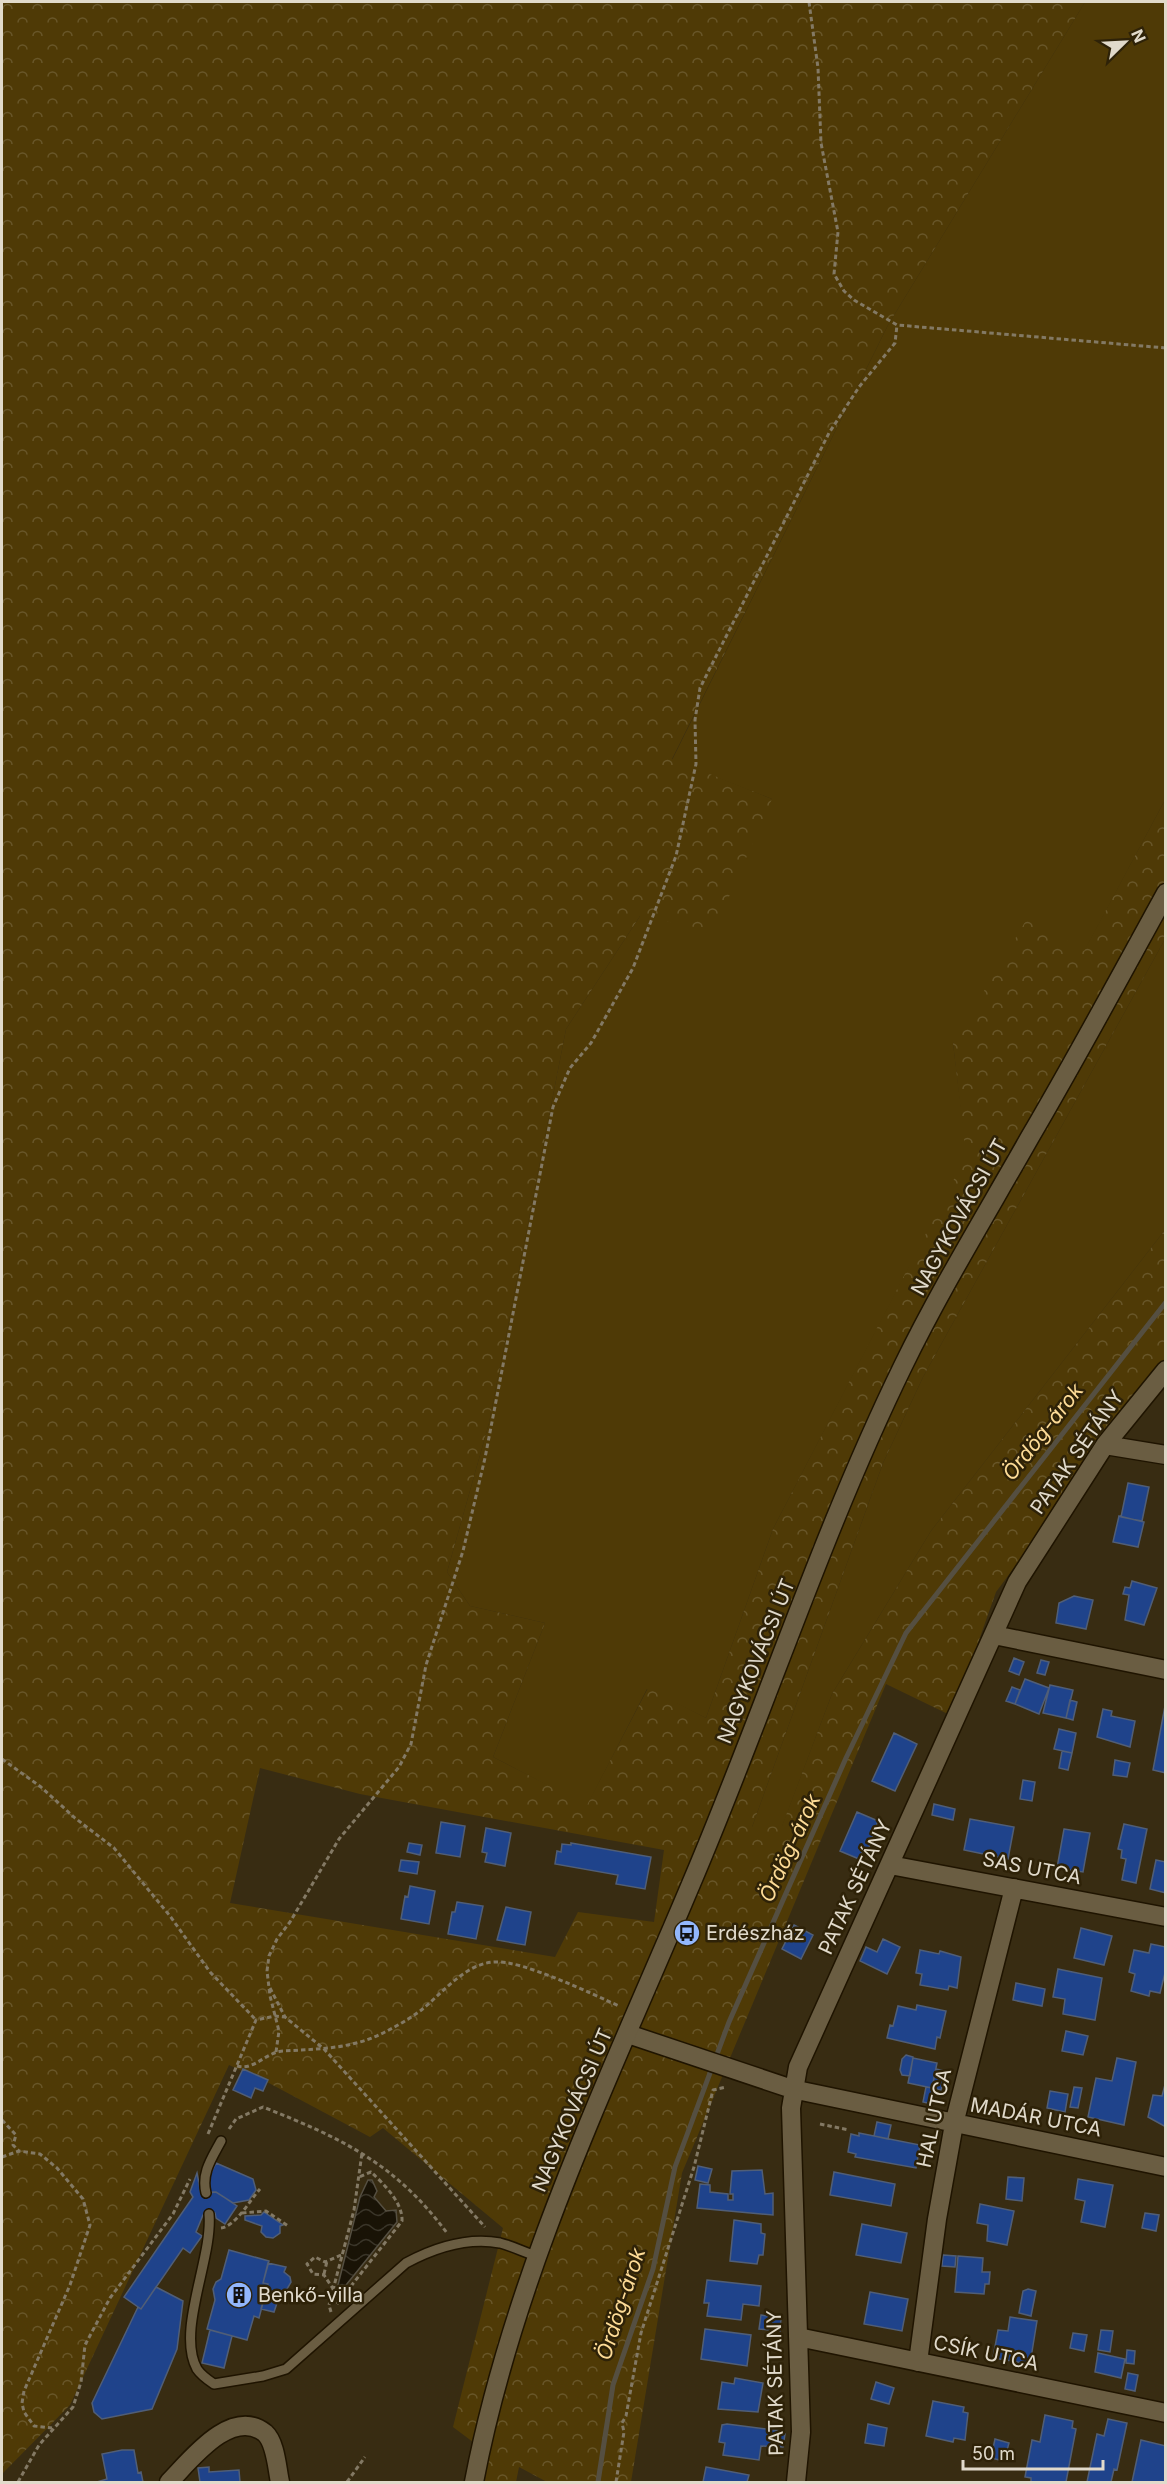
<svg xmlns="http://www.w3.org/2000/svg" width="1167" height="2484" font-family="Inter,sans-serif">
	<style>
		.green { fill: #4f3a06 }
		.forest { fill: url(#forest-crowns); fill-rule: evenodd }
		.water { fill: url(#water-waves); stroke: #554f41; stroke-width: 1.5 }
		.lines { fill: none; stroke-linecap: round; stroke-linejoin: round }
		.stream { stroke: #554f41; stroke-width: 5 }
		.building { fill: #1f438b; stroke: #505e77; stroke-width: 1.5 }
		.service-casing { stroke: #1f1400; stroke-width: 12 }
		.minor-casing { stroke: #1f1400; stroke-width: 21 }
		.tertiary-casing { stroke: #1f1400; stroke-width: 21 }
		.path { stroke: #837964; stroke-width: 3; stroke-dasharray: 4.5 3; stroke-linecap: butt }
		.service { stroke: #6a5d42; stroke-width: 9 }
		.minor { stroke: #6a5d42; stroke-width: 18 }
		.tertiary { stroke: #6a5d42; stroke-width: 18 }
		.labels { text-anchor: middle; stroke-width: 5; stroke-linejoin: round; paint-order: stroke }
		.street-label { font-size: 20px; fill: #e1dacb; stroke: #2e2208 }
		.poi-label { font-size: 20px; fill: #e1dacb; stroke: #2e2208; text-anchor: start }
		.water-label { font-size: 21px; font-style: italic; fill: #fddb96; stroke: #2e2208 }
	</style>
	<defs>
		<pattern id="forest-crowns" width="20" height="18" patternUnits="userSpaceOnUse" patternTransform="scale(1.5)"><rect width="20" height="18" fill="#4f3a06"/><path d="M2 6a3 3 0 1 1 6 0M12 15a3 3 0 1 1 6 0" fill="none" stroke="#685629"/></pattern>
		<pattern id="water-waves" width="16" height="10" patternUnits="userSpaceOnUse" patternTransform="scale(1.5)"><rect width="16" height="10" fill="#191306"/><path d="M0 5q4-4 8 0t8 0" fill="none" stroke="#3a3529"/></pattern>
	</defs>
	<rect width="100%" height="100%" fill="#382c12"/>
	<path class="green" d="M1085 2H1165V800L1084 952 953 1043 967 1156 773 1529 706 1718 647 1689 587 1806 493 1757 545 1623 470 1606 447 1572 489 1423 566 1029 640 916 772 799 672 760 888 325Z
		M1165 939V1230L931 1531 832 1694 782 1827H752L883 1463 923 1377Z"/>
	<path class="forest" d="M2 2H1085L888 325 672 759 772 799 714 931 640 916 566 1029 489 1423 447 1572 470 1606 545 1623 493 1757 587 1805 648 1688 706 1718 773 1529 966 1156 953 1043 1028 917 1084 951 1165 800V939L923 1377 883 1463 752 1827 782 1826 832 1694 931 1531 1165 1230V1363L996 1592 952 1716 886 1684 682 2173 631 2482H547L519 2467 516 2482H484L489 2454 453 2427 503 2228 383 2128 370 2137 267 2082 229 2065 70 2405 2 2474ZM260 1768 360 1794 664 1850 654 1922 578 1912 555 1957 230 1903Z"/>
	<path class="water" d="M368 2180H372L377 2191 374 2197 386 2211 396 2210 397 2222 342 2290 338 2285 360 2197Z"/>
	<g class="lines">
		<path class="stream" d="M598 2482 613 2385 653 2269 675 2167 729 2022 846 1758 906 1633 1166 1302"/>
	</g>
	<path class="building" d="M1128 1483 1149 1487 1142 1521 1121 1517Z
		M1119 1516 1144 1522 1138 1547 1113 1542Z
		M1132 1581 1157 1588 1144 1625 1125 1620 1129 1595 1123 1594 1125 1587 1130 1588Z
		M1074 1596 1093 1600 1086 1629 1056 1623 1059 1603Z
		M1014 1658 1024 1662 1019 1675 1009 1671Z
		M1041 1660 1049 1662 1045 1675 1037 1673Z
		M1025 1679 1049 1688 1039 1714 1015 1704Z
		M1050 1685 1073 1690 1066 1718 1043 1713Z
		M1012 1687 1020 1690 1015 1704 1006 1701Z
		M1070 1700 1077 1702 1073 1720 1066 1718Z
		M1165 1706H1166V1773L1153 1770Z
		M1103 1709 1112 1711 1111 1716 1135 1721 1130 1747 1097 1737Z
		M1059 1729 1076 1733 1072 1753 1054 1749Z
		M894 1733 917 1744 895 1791 872 1781Z
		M1062 1751 1072 1753 1068 1770 1059 1768Z
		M1115 1760 1130 1763 1127 1777 1113 1775Z
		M1023 1780 1035 1782 1032 1801 1020 1799Z
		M934 1804 955 1809 953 1820 932 1815Z
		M857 1812 878 1821 868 1850 864 1848 859 1859 840 1851Z
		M970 1819 1014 1827 1008 1859 964 1850Z
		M441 1822 465 1826 460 1857 436 1853Z
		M1124 1824 1147 1829 1136 1883 1122 1880 1126 1859 1121 1858 1122 1850 1118 1849Z
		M486 1828 511 1833 505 1866 485 1862 487 1853 482 1852Z
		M1064 1829 1090 1833 1083 1872 1057 1868Z
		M409 1843 422 1845 420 1855 407 1852Z
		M571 1843 651 1857 645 1889 616 1884 618 1875 555 1864 557 1851 561 1852 562 1844 571 1845Z
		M401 1860 419 1862 417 1874 399 1871Z
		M1156 1860 1166 1862V1893L1150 1889Z
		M410 1886 435 1891 429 1924 401 1919 405 1896 408 1897Z
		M457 1902 483 1906 476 1939 448 1934 452 1912H455Z
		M506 1907 531 1912 525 1945 497 1940Z
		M794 1925 813 1935 801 1959 782 1949Z
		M1081 1928 1112 1936 1104 1965 1074 1958Z
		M883 1939 900 1947 887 1974 860 1961 866 1947 877 1952Z
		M1151 1944 1166 1947V1969L1160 1993 1150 1991 1149 1996 1131 1991 1135 1974 1129 1972 1134 1950 1149 1953Z
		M920 1950 939 1954 940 1951 961 1957 957 1988 949 1986 948 1990 920 1985 922 1974 916 1973Z
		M1058 1969 1102 1978 1095 2020 1063 2014 1065 1999 1053 1997Z
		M1016 1983 1045 1989 1042 2006 1013 2000Z
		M917 2005 946 2011 940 2038 937 2037 935 2049 887 2038 890 2025 893 2026 898 2006 916 2010Z
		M1066 2031 1088 2036 1083 2055 1062 2051Z
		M906 2055 913 2057 910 2076 902 2075 900 2070 902 2059Z
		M913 2058 937 2063 932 2088 908 2083Z
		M1117 2058 1136 2062 1124 2125 1088 2117 1096 2078 1112 2081Z
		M243 2069 268 2080 263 2091 255 2088 251 2098 233 2090Z
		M936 2069 945 2071 941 2090 932 2088Z
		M1166 2081V2127L1148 2117 1153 2095 1162 2096Z
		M926 2087 935 2088 932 2104 923 2102Z
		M1074 2087 1082 2088 1078 2108 1070 2107Z
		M1050 2091 1068 2094 1065 2112 1047 2108Z
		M877 2122 891 2125 888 2139 874 2136Z
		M859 2133 920 2145 916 2168 855 2157 856 2154 848 2152 851 2134 859 2136Z
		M216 2163 253 2179 256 2190 249 2200 233 2203 216 2192H210L207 2181Z
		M698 2166 712 2169 708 2183 695 2180Z
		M762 2170 765 2194 773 2193V2215L697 2208 700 2184 710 2185V2192L728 2194V2200H733V2194H730L732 2171Z
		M834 2172 895 2184 891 2206 830 2195Z
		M197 2173 201 2194 216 2192 237 2206 225 2224 216 2218 215 2213 203 2215 196 2232 202 2236 190 2253 183 2248 141 2309 124 2297 193 2197 190 2192Z
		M1008 2177 1024 2178 1022 2201 1006 2199Z
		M1078 2179 1113 2185 1105 2227 1081 2222 1085 2201 1075 2199Z
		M980 2204 1014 2211 1007 2245 987 2241 988 2225 977 2223Z
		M264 2212 283 2225 280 2226V2233L273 2238 266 2237 261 2232 262 2226 245 2220V2216L261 2215Z
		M1145 2213 1159 2215 1156 2231 1142 2228Z
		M734 2220 761 2224V2233L765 2234 763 2255H759L757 2264 730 2261Z
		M862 2224 907 2233 901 2263 856 2255Z
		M229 2250 269 2261 263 2283 268 2284 259 2318 254 2316 247 2340 207 2329 215 2300 213 2289 216 2282 221 2279Z
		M943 2255 956 2256 955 2267 942 2266Z
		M958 2256 983 2258 982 2272H990L989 2284H985L984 2294 955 2292Z
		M268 2263 286 2267 284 2272 290 2277 291 2282 287 2289 281 2291 274 2312 261 2309 268 2284 263 2283Z
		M707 2280 761 2286 759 2306 743 2304 741 2320 707 2316 709 2303H704Z
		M156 2287 183 2301 177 2349 152 2409 102 2419 94 2412 92 2403 138 2307 141 2309Z
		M1028 2289 1036 2291 1031 2316 1019 2313 1023 2291Z
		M870 2292 908 2299 902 2331 864 2324Z
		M761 2315 781 2318 780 2331 759 2329Z
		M1010 2317 1037 2321 1030 2364 993 2358 998 2330 1008 2331Z
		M705 2329 751 2335 747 2366 701 2359Z
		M210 2330 232 2336 224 2368 202 2363Z
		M1101 2330 1113 2331 1110 2352 1098 2350Z
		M1073 2333 1087 2335 1084 2351 1070 2348Z
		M1127 2350 1135 2351 1134 2364 1126 2363Z
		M1098 2353 1125 2359 1121 2378 1095 2372Z
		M1128 2373 1138 2375 1135 2391 1125 2389Z
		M735 2378 763 2383 758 2412 718 2409 722 2382 734 2384Z
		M876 2382 894 2388 889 2404 871 2399Z
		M933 2401 964 2407 963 2412 968 2413 965 2440 954 2438 953 2442 926 2436Z
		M1045 2415 1073 2421 1072 2428 1076 2429 1066 2482H1031V2478L1025 2477 1032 2440 1040 2442Z
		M1108 2419 1127 2423 1117 2470 1114 2469 1111 2482H1087L1097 2434 1104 2436Z
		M727 2424 782 2431 785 2434 783 2447 761 2446 759 2460 723 2455 725 2443 719 2442 722 2425Z
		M868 2424 887 2428 884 2446 865 2443Z
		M995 2439 1009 2443 1004 2461 991 2458Z
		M1141 2440 1166 2446V2482H1132Z
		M122 2450H134L138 2473 141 2472 143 2482H97L107 2479 102 2454Z
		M209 2467V2472L239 2470 240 2482H200L198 2468Z
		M706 2467 749 2475 747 2482H703Z"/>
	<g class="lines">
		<g class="service-casing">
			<path id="service" d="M206 2193C201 2173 212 2158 221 2141
				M209 2214C213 2258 176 2331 197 2369 201 2375 208 2380 214 2384L263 2376 286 2369 406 2263C434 2248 468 2237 500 2243 512 2246 524 2252 536 2256"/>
		</g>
		<g class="minor-casing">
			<path id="minor" d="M1105 1445 1166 1455
				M994 1635 1166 1670
				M890 1865 1166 1917
				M628 2034 792 2089 1166 2167
				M798 2337 1166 2413
				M918 2362 937 2219 954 2124 1014 1888
				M169 2482C189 2462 231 2406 265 2433 276 2443 277 2469 280 2482
				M796 2482 801 2432 791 2108 798 2067 1017 1582 1105 1445 1166 1370"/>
		</g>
		<g class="tertiary-casing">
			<path id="tertiary" d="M474 2482C514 2273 609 2079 691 1884 764 1713 821 1534 903 1366 941 1288 987 1213 1030 1137 1077 1057 1121 975 1166 893"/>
		</g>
		<path class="path" d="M809 2 818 68 821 143 838 232 834 274 844 291 854 300 897 325 1166 348
			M2 1759 41 1787 75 1818 114 1848 170 1916 210 1972 256 2020
			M270 1988 285 2017 324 2049 485 2227
			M276 2052 279 2031 270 1996 267 1971 269 1956 277 1939 290 1922 339 1839 399 1767 411 1744 426 1665 463 1551 485 1458 553 1107 570 1068 591 1043 633 968 676 856 696 764 695 720 700 688 829 433 859 387 895 343 897 325
			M237 2066C254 2071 266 2052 283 2051 318 2049 353 2049 385 2032 397 2026 409 2019 420 2011 442 1994 465 1963 495 1962 522 1960 592 1994 619 2006
			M2 2120 16 2135 13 2145 19 2151
			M820 2124 849 2130
			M229 2129 236 2119 263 2107C341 2138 395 2163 447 2233
			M208 2134 256 2020 275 2016 285 2017
			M2 2157 19 2151 40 2154 57 2168 83 2199 90 2225 70 2285 24 2391 22 2403 24 2412 34 2426 52 2428
			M242 2213 266 2211 288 2226
			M221 2228C236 2226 250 2200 260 2189
			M341 2255 325 2262 315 2257 307 2264 313 2274 324 2275 336 2293 343 2295
			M324 2274 327 2261
			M337 2304 402 2221C403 2203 384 2184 371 2172L359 2177
			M331 2312 329 2305 354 2210 362 2153
			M18 2482 39 2445 73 2407 81 2382 85 2345 110 2298 173 2214 190 2179
			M347 2482 365 2457
			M616 2482 624 2432 622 2423 626 2416 641 2333 694 2167 713 2090 726 2087"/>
		<use href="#service" class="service"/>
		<use href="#minor" class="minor"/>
		<use href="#tertiary" class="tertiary"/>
	</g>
	<defs>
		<g id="bus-disc" transform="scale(1.35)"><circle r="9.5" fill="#92b7fd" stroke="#2e2208"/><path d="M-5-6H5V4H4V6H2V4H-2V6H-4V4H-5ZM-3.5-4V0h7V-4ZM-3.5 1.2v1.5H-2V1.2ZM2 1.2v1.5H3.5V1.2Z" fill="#111"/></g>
		<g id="building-disc" transform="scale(1.35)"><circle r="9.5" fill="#92b7fd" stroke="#2e2208"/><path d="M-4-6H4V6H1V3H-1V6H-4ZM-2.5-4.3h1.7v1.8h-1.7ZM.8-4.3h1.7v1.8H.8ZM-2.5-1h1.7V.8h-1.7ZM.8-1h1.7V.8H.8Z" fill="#111"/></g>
	</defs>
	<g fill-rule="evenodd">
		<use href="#bus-disc" x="687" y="1933"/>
		<use href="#building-disc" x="239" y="2295"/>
	</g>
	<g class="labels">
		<g class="street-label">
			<text transform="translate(959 1217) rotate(-61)" y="7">NAGYKOVÁCSI ÚT</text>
			<text transform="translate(1077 1452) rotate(-55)" y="7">PATAK SÉTÁNY</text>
			<text transform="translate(756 1661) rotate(-68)" y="7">NAGYKOVÁCSI ÚT</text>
			<text transform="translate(1032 1868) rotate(11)" y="7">SAS UTCA</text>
			<text transform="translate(855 1887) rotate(-65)" y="7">PATAK SÉTÁNY</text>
			<text transform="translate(572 2110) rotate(-67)" y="7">NAGYKOVÁCSI ÚT</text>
			<text transform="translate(1036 2117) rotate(11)" y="7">MADÁR UTCA</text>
			<text transform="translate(934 2118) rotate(-78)" y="7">HAL UTCA</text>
			<text transform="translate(986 2353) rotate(12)" y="7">CSÍK UTCA</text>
			<text transform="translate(775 2383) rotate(-91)" y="7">PATAK SÉTÁNY</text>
		</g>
		<g class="poi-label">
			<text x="706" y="1940">Erdészház</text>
			<text x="258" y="2302">Benkő-villa</text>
		</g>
		<g class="water-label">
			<text transform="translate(1043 1432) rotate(-52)" y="7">Ördög-árok</text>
			<text transform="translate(790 1848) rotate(-65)" y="7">Ördög-árok</text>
			<text transform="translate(621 2304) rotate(-72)" y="7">Ördög-árok</text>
		</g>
	</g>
	<rect width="1167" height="2484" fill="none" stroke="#e1dacb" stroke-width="6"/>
	<g transform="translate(1125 42) rotate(66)" stroke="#2e2208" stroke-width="4.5" paint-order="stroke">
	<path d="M0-4.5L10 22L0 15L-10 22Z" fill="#e1dacb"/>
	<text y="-9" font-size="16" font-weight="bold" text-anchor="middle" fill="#e1dacb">N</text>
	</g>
	<path d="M963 2460v9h140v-9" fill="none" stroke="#e1dacb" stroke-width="3"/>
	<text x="972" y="2460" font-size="18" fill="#e1dacb" stroke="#2e2208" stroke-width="4.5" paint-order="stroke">50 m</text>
</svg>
